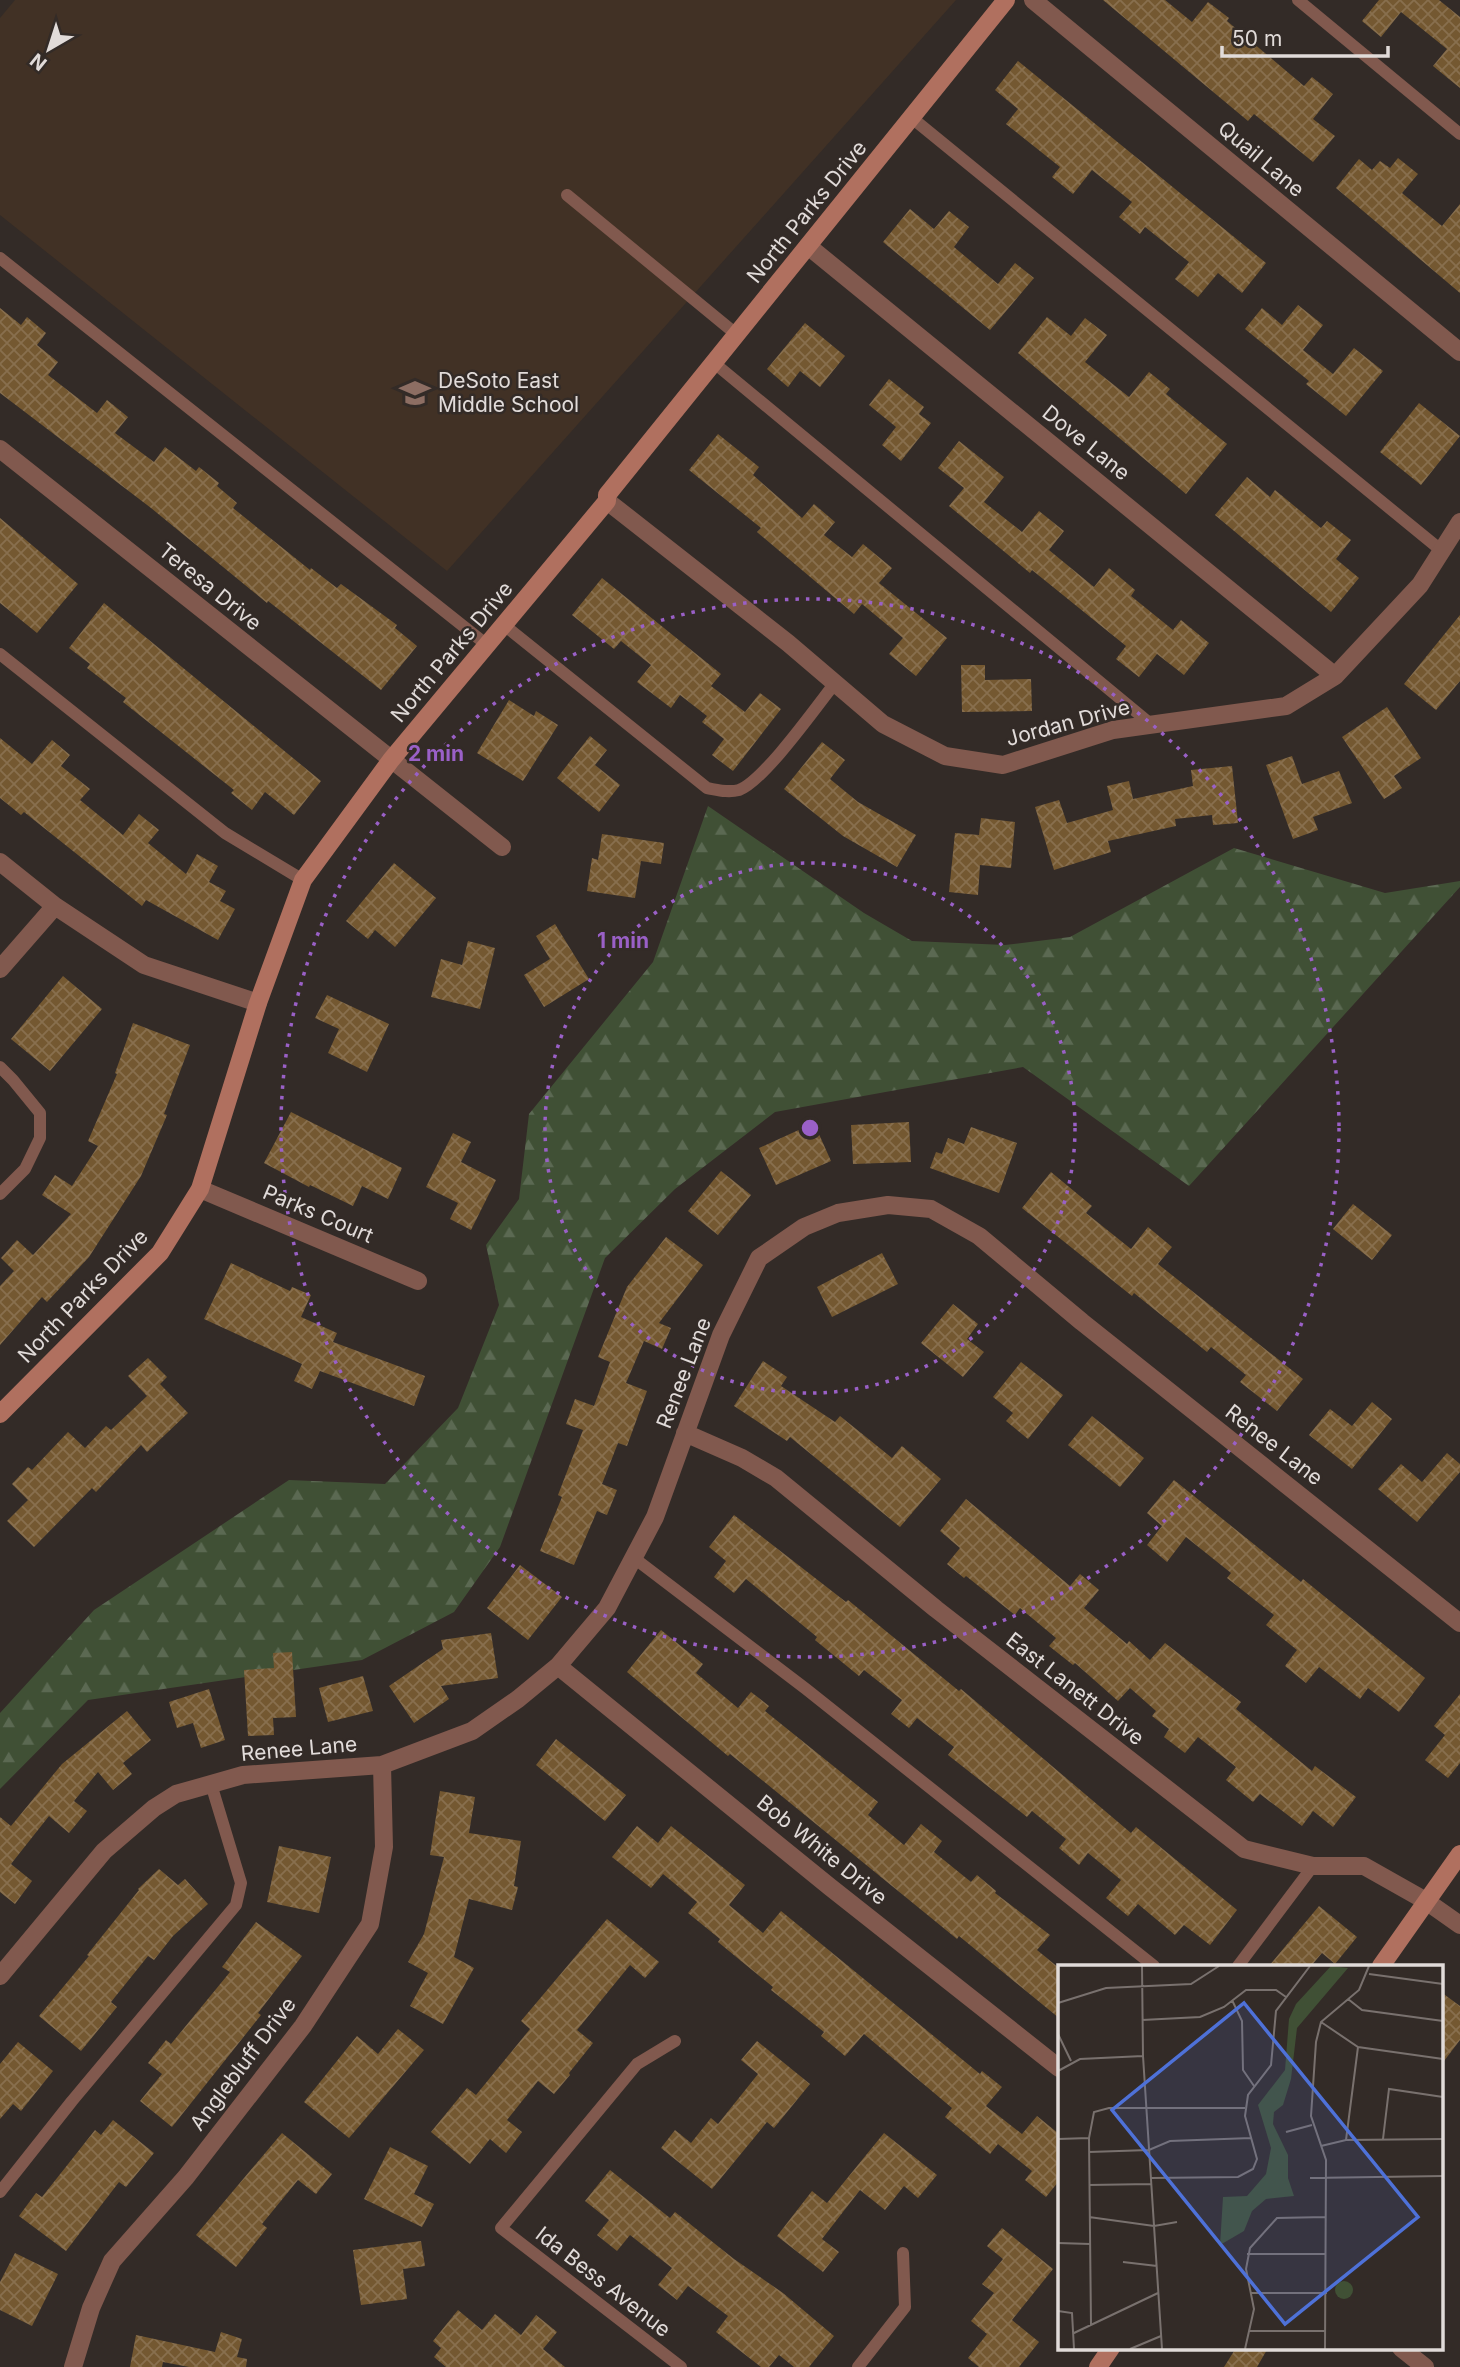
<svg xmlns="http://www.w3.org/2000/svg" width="1460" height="2367" font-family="Inter,sans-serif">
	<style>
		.education { fill: #413125 }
		.forest { fill: url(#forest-firs) }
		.building { fill: url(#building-cross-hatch) }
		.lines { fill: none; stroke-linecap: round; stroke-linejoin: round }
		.lane { stroke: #81594e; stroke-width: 12 }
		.street { stroke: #81594e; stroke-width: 18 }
		.secondary { stroke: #b0705f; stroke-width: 18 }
		.ring { fill: none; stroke: #9a60c7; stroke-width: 3.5; stroke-dasharray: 3.5 7 }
		.labels { text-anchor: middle; stroke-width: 5; stroke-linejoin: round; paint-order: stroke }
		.street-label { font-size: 21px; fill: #e1dbd9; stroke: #332b27 }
		.poi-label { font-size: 21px; fill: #e1dbd9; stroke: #332b27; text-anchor: start }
		.inset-road { fill: none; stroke: #79716e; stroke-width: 2 }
		.view { fill: #4e71d8; fill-opacity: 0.15; stroke: #4e71d8; stroke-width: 3.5 }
		.inset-edge { fill: none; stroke: #e1dbd9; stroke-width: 3.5 }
		.centre { fill: #9a60c7; stroke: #332b27; stroke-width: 3.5 }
		.ring-label { font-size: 21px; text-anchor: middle; font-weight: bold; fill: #9a60c7; stroke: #332b27; stroke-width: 5; stroke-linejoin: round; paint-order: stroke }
	</style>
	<defs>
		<pattern id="forest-firs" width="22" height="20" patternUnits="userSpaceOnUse" patternTransform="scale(1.75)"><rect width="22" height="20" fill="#405035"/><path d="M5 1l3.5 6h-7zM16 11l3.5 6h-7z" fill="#5b6952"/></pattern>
		<pattern id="building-cross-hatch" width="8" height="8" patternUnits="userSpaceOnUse" patternTransform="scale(1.75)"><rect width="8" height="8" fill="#745831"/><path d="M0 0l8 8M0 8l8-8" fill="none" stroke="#886f4e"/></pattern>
	</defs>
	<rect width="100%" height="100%" fill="#332b27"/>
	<path class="education" d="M15 0H956L447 571 0 215V18Z"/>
	<path class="forest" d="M708 806 864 913 912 941 1005 945 1070 937 1234 848 1385 893 1460 881V887L1189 1186 1023 1067 775 1112 675 1189 605 1258 500 1547 454 1612 362 1660 88 1700 0 1789V1713L94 1610 289 1480 385 1484 458 1408 499 1305 486 1245 519 1199 529 1114 653 962Z"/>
	<path class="building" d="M1103 0H1165L1192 22 1208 2 1229 18 1227 21 1304 86 1312 77 1333 94 1313 119 1335 136 1313 162 1254 114 1248 121Z
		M1379 0H1439L1460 17V88L1433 66 1447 49 1401 12 1381 37 1362 21Z
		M1018 61 1266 263 1242 293 1218 273 1198 297 1175 279 1189 262 1145 227 1140 234 1119 217 1132 202 1092 170 1073 194 1052 177 1060 167 1006 124 1018 109 995 90Z
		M1398 158 1418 174 1402 193 1442 226 1460 204V293L1336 188 1359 159 1372 170 1380 161 1390 168Z
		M910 209 934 229 949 211 969 227 954 247 998 284 1015 263 1034 278 990 330 883 242Z
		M1298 305 1323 325 1303 350 1333 374 1354 348 1383 371 1346 416 1306 384 1309 381 1245 329 1262 308 1282 325Z
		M0 308 21 325 27 317 46 333 37 345 58 362 48 375 97 413 107 400 128 417 115 433 154 462 165 447 196 471 199 467 219 483 217 486 237 503 233 508 310 570 311 568 337 588 341 584 397 625 395 628 417 646 381 690 268 601 267 603 151 508 0 393Z
		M1047 317 1071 336 1085 318 1107 335 1085 362 1129 397 1149 372 1170 389 1166 394 1227 444 1186 494 1018 353Z
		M805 323 845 356 820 387 800 371 788 387 767 369Z
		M889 379 924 407 919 414 931 423 901 461 882 445 896 427 869 405Z
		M1419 403 1460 436 1421 485 1380 452Z
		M718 434 759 467 753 475 802 518 814 504 835 522 824 535 852 557 863 544 892 568 879 583 947 638 916 676 889 654 903 638 862 604 854 614 757 532 761 528 689 470Z
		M959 441 1004 477 984 502 1022 532 1039 511 1064 531 1049 550 1094 587 1109 568 1135 590 1131 596 1173 630 1181 620 1209 643 1184 675 1157 654 1139 677 1116 659 1126 646 1032 570 1030 573 949 506 964 488 938 468Z
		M1247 477 1270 497 1275 490 1321 528 1327 521 1351 540 1336 559 1359 578 1331 612 1215 515Z
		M0 518 78 584 37 633 0 603Z
		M602 578 721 674 711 686 745 712 760 693 781 709 733 771 712 755 724 739 702 722 707 716 680 695 671 708 637 682 651 665 621 641 614 649 572 615Z
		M104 603 321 781 294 815 265 792 252 810 231 793 234 790 123 702 126 698 87 668 90 664 69 648Z
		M1460 615V681L1436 710 1404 684Z
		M961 665H985V680L1031 679 1032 711 962 712Z
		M509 700 534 716 536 711 558 725 523 781 477 753Z
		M1387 707 1421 758 1394 776 1402 788 1384 799 1342 737Z
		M590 736 607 750 595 765 620 785 599 812 557 778Z
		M0 738 32 764 52 740 70 755 61 766 90 789 80 800 123 835 139 814 159 830 148 843 186 874 197 854 218 866 209 882 226 891 220 901 235 909 218 940 146 900 142 906 24 812 21 815 0 798Z
		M822 742 845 760 830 779 858 802 916 835 897 867 843 836 784 789Z
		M1292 756 1302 784 1339 771 1352 803 1313 817 1318 830 1293 839 1266 765Z
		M1232 766 1238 823 1213 825 1212 815 1175 819 1176 826 1108 841 1111 852 1054 870 1035 807 1059 800 1067 823 1113 810 1107 786 1129 781 1133 799 1193 786 1191 770Z
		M981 818 1015 822 1011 868 980 865 978 895 949 892 955 833 979 835Z
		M602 834 664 843 661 864 641 861 635 898 587 891 592 858 598 860Z
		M394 863 436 898 395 947 375 930 368 939 346 921Z
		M555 924 589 979 544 1007 524 975 550 959 536 936Z
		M468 941 495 948 480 1009 431 997 441 959 462 965Z
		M63 976 102 1009 50 1071 11 1039Z
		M327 995 389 1024 367 1072 328 1053 339 1029 315 1018Z
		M133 1023 190 1045 164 1114 167 1115 141 1176 89 1257 47 1302 42 1297 0 1345V1286L14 1271 1 1258 17 1240 33 1255 71 1214 42 1195 55 1175 72 1186 98 1146 88 1141 117 1074 115 1073Z
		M291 1112 402 1168 388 1199 362 1186 353 1206 310 1185 309 1187 264 1163Z
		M909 1122 911 1162 853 1164 851 1125Z
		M814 1123 831 1161 776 1185 759 1148Z
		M971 1127 1017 1143 999 1193 930 1168 936 1152 942 1154 948 1138 964 1144Z
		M453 1133 471 1142 461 1162 496 1180 471 1230 450 1219 458 1203 426 1187Z
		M721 1171 751 1195 718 1235 688 1211Z
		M1051 1172 1092 1206 1086 1213 1131 1249 1148 1227 1172 1247 1158 1264 1303 1379 1277 1411 1240 1382 1246 1375 1211 1347 1207 1352 1134 1293 1132 1296 1022 1208Z
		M1353 1204 1392 1235 1372 1260 1333 1229Z
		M666 1237 703 1265 659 1323 671 1328 662 1349 644 1341 626 1383 647 1391 627 1446 618 1443 602 1484 617 1490 607 1515 597 1511 574 1565 540 1551 562 1497 558 1495 583 1430 566 1424 575 1399 594 1406 610 1362 598 1357 627 1287Z
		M882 1253 898 1284 832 1317 817 1287Z
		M231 1263 290 1291 292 1287 311 1295 301 1317 337 1333 333 1342 425 1376 414 1406 320 1371 312 1389 294 1381 302 1364 204 1319Z
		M953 1304 978 1324 967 1339 984 1352 963 1377 921 1343Z
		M148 1358 167 1377 160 1384 188 1413 147 1452 141 1445 96 1492 92 1488 34 1547 7 1521 28 1500 12 1484 28 1467 32 1470 68 1432 85 1448 106 1426 111 1430 147 1396 128 1376Z
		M763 1361 787 1377 781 1386 835 1422 840 1416 892 1458 902 1446 941 1479 900 1527 790 1437 787 1441 734 1406Z
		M1021 1362 1063 1395 1028 1439 1006 1421 1013 1413 993 1397Z
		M1372 1402 1392 1419 1352 1469 1309 1435 1330 1409 1352 1426Z
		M1092 1416 1144 1458 1120 1487 1068 1445Z
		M1447 1453 1460 1464V1472L1417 1522 1378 1489 1401 1464 1422 1482Z
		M1174 1480 1301 1582 1303 1579 1425 1678 1399 1712 1368 1688 1360 1699 1319 1667 1306 1683 1285 1666 1297 1650 1266 1625 1274 1615 1227 1578 1231 1573 1186 1537 1167 1562 1147 1545 1162 1526 1147 1513Z
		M966 1499 1070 1586 1080 1574 1099 1590 1084 1608 1127 1644 1129 1641 1150 1660 1165 1643 1241 1702 1236 1709 1312 1771 1315 1766 1356 1797 1333 1827 1313 1811 1302 1826 1260 1794 1253 1802 1226 1780 1236 1767 1198 1737 1185 1753 1164 1737 1169 1729 1152 1716 1156 1711 1130 1688 1118 1701 1075 1663 1073 1665 1049 1646 1056 1638 1020 1608 1015 1615 966 1576 964 1578 947 1564 960 1548 940 1531Z
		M734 1515 846 1602 848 1600 959 1691 961 1689 1131 1833 1136 1827 1237 1910 1210 1945 1184 1925 1175 1935 1138 1904 1128 1916 1106 1898 1121 1880 1088 1853 1079 1865 1059 1848 1066 1839 1032 1811 1027 1817 948 1755 954 1747 917 1718 909 1728 891 1714 902 1700 864 1670 859 1676 815 1640 817 1637 746 1579 734 1593 714 1577 726 1561 709 1547Z
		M520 1565 562 1597 528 1640 487 1608Z
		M661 1630 703 1664 696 1673 738 1708 751 1692 769 1706 765 1711 878 1802 868 1815 904 1845 921 1824 942 1841 934 1852 971 1882 977 1875 996 1891 995 1893 1050 1935 1037 1950 1059 1968V2018L959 1936 957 1939 730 1754 728 1756 627 1672Z
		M491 1633 498 1678 441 1686 449 1699 414 1723 389 1686 443 1649 441 1640Z
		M292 1652 296 1717 273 1718 274 1735 248 1736 244 1670 274 1668 273 1653Z
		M363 1676 373 1711 328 1722 319 1688Z
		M209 1689 225 1740 201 1748 193 1723 177 1728 169 1702Z
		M1460 1694V1763L1448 1778 1425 1760 1445 1735 1434 1726Z
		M127 1711 151 1740 123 1763 132 1774 113 1790 98 1772 74 1801 87 1811 69 1833 49 1816 11 1864 32 1881 15 1904 0 1892V1817L11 1826 62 1764Z
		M556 1739 626 1795 605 1821 536 1765Z
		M440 1791 475 1797 469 1833 521 1841 514 1886 518 1887 512 1910 469 1899 454 1957 474 1968 443 2024 410 2006 428 1973 408 1962 424 1934 444 1857 430 1855Z
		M637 1826 658 1843 671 1826 745 1885 729 1905 763 1933 781 1911 980 2074 982 2071 1002 2087 986 2106 1022 2134 1037 2116 1059 2134V2181L1046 2197 1025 2180 1032 2171 998 2144 990 2154 945 2117 952 2108 864 2034 845 2056 821 2036 824 2032 771 1990 773 1987 718 1942 720 1939 688 1913 697 1902 663 1874 651 1888 612 1857Z
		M279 1846 331 1857 319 1913 267 1902Z
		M159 1869 178 1885 185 1879 208 1904 173 1936 154 1960 148 1956 111 2002 117 2007 81 2051 39 2016 89 1956 87 1955 139 1890 138 1889Z
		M1319 1906 1357 1937 1335 1964 1322 1953 1311 1966H1269Z
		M607 1919 659 1962 645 1978 630 1965 577 2030 593 2043 569 2073 570 2075 554 2094 538 2081 507 2120 522 2132 506 2153 490 2139 470 2164 431 2132 467 2088 476 2095 530 2029 521 2021Z
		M256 1922 302 1956 258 2013 261 2015 172 2127 140 2101 162 2074 148 2063 166 2040 171 2044 230 1972 222 1967Z
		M1441 1992 1460 2006V2040L1441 2065Z
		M398 2029 424 2050 349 2138 304 2102 357 2036 378 2054Z
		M757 2041 810 2084 774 2128 767 2122 712 2189 661 2148 675 2130 691 2143 711 2118 718 2124 758 2074 741 2060Z
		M18 2042 53 2071 21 2111 13 2104 0 2119V2064Z
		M113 2120 154 2153 126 2187 119 2182 66 2251 19 2216 36 2193 42 2197 95 2130 101 2135Z
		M282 2133 332 2174 316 2194 298 2180 262 2224 267 2228 236 2267 196 2235Z
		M884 2133 937 2175 918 2198 904 2186 885 2210 860 2190 822 2239 839 2252 823 2272 777 2236 812 2191 827 2203Z
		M390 2147 428 2166 414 2194 434 2204 422 2227 364 2199Z
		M610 2170 670 2218 675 2212 734 2259 783 2293 834 2336 809 2367H794L779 2355 769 2367H761L716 2332 728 2316 688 2286 677 2300 658 2285 672 2268 630 2235 617 2251 597 2235 609 2220 585 2201Z
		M1002 2228 1053 2269 1012 2320 1039 2342 1019 2367H979L968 2358 987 2334 971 2321 994 2293 982 2284 1003 2259 987 2246Z
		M421 2241 425 2266 403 2269 407 2299 361 2305 353 2250Z
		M15 2253 58 2274 32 2326 0 2310V2282Z
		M458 2310 482 2330 495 2314 521 2335 536 2315 557 2332 543 2349 565 2367H446L434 2357 441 2348 433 2341Z
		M221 2332 242 2339 237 2357 247 2359 246 2367H189L163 2362 162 2367H130L136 2335 215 2352Z
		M1236 2348H1268L1257 2367H1224Z"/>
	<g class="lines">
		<path class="lane" d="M1298 0 1460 134
			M912 118 1442 551
			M567 195 736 334
			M0 258 487 645
			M713 362 1152 725
			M504 625 707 788C718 790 728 793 739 790 763 782 817 706 835 683
			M0 654 225 833 303 880
			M0 1067 13 1080 40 1113V1138L25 1169 0 1194
			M634 1558 806 1689 1154 1966
			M1238 1966 1313 1866
			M675 2041 637 2064 501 2228 681 2367
			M0 2192 72 2101 236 1905 241 1883 211 1784
			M858 2367 905 2307 903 2253"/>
		<path class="street" d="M1033 0 1460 352
			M808 246 1335 676
			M0 449 502 847
			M607 501 788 643 883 724 945 756 1003 765 1113 730 1286 706 1335 676 1420 585 1460 522
			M0 862 55 906 144 965 258 1003
			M0 969 55 906
			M200 1189 418 1281
			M685 1433 742 1458 776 1478 936 1609 1244 1849 1313 1866H1364L1426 1901 1460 1925
			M558 1666 830 1887 1059 2068
			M0 1976 104 1851 154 1808 176 1794 243 1775 382 1765 472 1731 518 1699 558 1666 607 1608 655 1517 721 1335 759 1258 804 1227 838 1213 888 1205 931 1209 979 1236 1082 1322 1460 1623
			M1401 2348 1425 2367
			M73 2367 91 2308 112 2261 186 2177 303 2026 370 1924 384 1847 382 1765"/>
		<path class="secondary" d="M0 1414 160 1253 200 1189 258 1003 303 880 391 760 607 501V495L1006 0
			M1381 1966 1460 1854
			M1098 2367 1111 2348"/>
	</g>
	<g class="ring">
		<circle cx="810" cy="1128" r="265"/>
		<circle cx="810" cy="1128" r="529"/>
	</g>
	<defs>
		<g id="school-bare" transform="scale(2.415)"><path d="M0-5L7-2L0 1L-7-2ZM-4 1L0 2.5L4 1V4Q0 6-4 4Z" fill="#8d6e63" stroke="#332b27" stroke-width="2.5" paint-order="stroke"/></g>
	</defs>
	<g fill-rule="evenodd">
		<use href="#school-bare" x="415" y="393"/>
	</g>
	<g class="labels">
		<g class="street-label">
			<text transform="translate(1261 159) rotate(40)" y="7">Quail Lane</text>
			<text transform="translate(807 212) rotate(-51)" y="7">North Parks Drive</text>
			<text transform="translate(1086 443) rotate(39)" y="7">Dove Lane</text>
			<text transform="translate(210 587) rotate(39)" y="7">Teresa Drive</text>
			<text transform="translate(452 652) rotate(-50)" y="7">North Parks Drive</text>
			<text transform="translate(1068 723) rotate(-15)" y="7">Jordan Drive</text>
			<text transform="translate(318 1214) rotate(23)" y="7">Parks Court</text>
			<text transform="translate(83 1296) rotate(-46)" y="7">North Parks Drive</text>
			<text transform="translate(684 1373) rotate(-69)" y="7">Renee Lane</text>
			<text transform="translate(1274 1445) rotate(38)" y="7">Renee Lane</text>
			<text transform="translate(1075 1689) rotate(38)" y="7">East Lanett Drive</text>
			<text transform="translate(299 1749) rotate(-5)" y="7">Renee Lane</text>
			<text transform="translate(822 1850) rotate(39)" y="7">Bob White Drive</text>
			<text transform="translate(243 2064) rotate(-53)" y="7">Anglebluff Drive</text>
			<text transform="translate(603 2282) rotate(38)" y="7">Ida Bess Avenue</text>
		</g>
		<g class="poi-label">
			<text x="438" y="388">DeSoto East<tspan x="438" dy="24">Middle School</tspan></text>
		</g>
	</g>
	<g transform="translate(1058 1965)">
		<rect width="385" height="385" fill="#332b27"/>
		<path d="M273 1 290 3 239 63 233 114 225 140 216 147 215 159 230 190V213L236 231 208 234 194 246 186 266 162 280 165 232 189 231 208 209 213 183 200 140 227 105 231 54 238 39Z" fill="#405035"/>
		<path d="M277 325a9 9 0 1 1 18 0a9 9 0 1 1-18 0Z" fill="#405035"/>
		<path class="inset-road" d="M84 1 85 91 104 384M311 9 385 19M290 34 304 45 385 56M174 35 184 56 185 105 196 121M0 38 48 23 133 19 161 1M84 55 142 52 166 42 188 25H218L228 32M263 57 300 82 385 94M0 69 13 96M0 106 22 94 85 91M228 167 254 160M0 174 31 173M325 174 331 124 385 132M288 175 300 82M263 181 288 175 385 174M31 187 91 185 112 176 193 173M93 213 180 212 195 204 199 194 187 151 190 130 213 100 218 46 252 1M252 213 385 211M31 220 93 219M31 252 96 261 119 257M0 278 32 279M189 289H268M65 297 99 301M192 328H269M0 346 14 348 16 384M33 361 31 173 36 147 51 143H187M191 366H268M16 368 100 328M72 384 103 371M187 384 196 344 188 304 192 283 219 253 268 252M267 384 268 195 253 151 258 77 263 57 301 25 311 1"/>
		<path class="view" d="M186 38 360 252 227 359 54 145Z"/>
		<rect width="385" height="385" class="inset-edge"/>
	</g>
	<circle cx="810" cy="1128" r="10" class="centre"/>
	<g class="ring-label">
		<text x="436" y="761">2 min</text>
		<text x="623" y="948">1 min</text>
	</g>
	<g transform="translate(49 49) rotate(219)" stroke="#332b27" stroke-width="5" paint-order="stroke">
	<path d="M0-5L12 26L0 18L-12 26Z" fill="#e1dbd9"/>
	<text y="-10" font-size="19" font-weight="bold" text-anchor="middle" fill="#e1dbd9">N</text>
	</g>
	<path d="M1222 46v10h166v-10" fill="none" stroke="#e1dbd9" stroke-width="3.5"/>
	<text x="1232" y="46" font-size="21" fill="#e1dbd9" stroke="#332b27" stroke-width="5" paint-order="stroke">50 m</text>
</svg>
